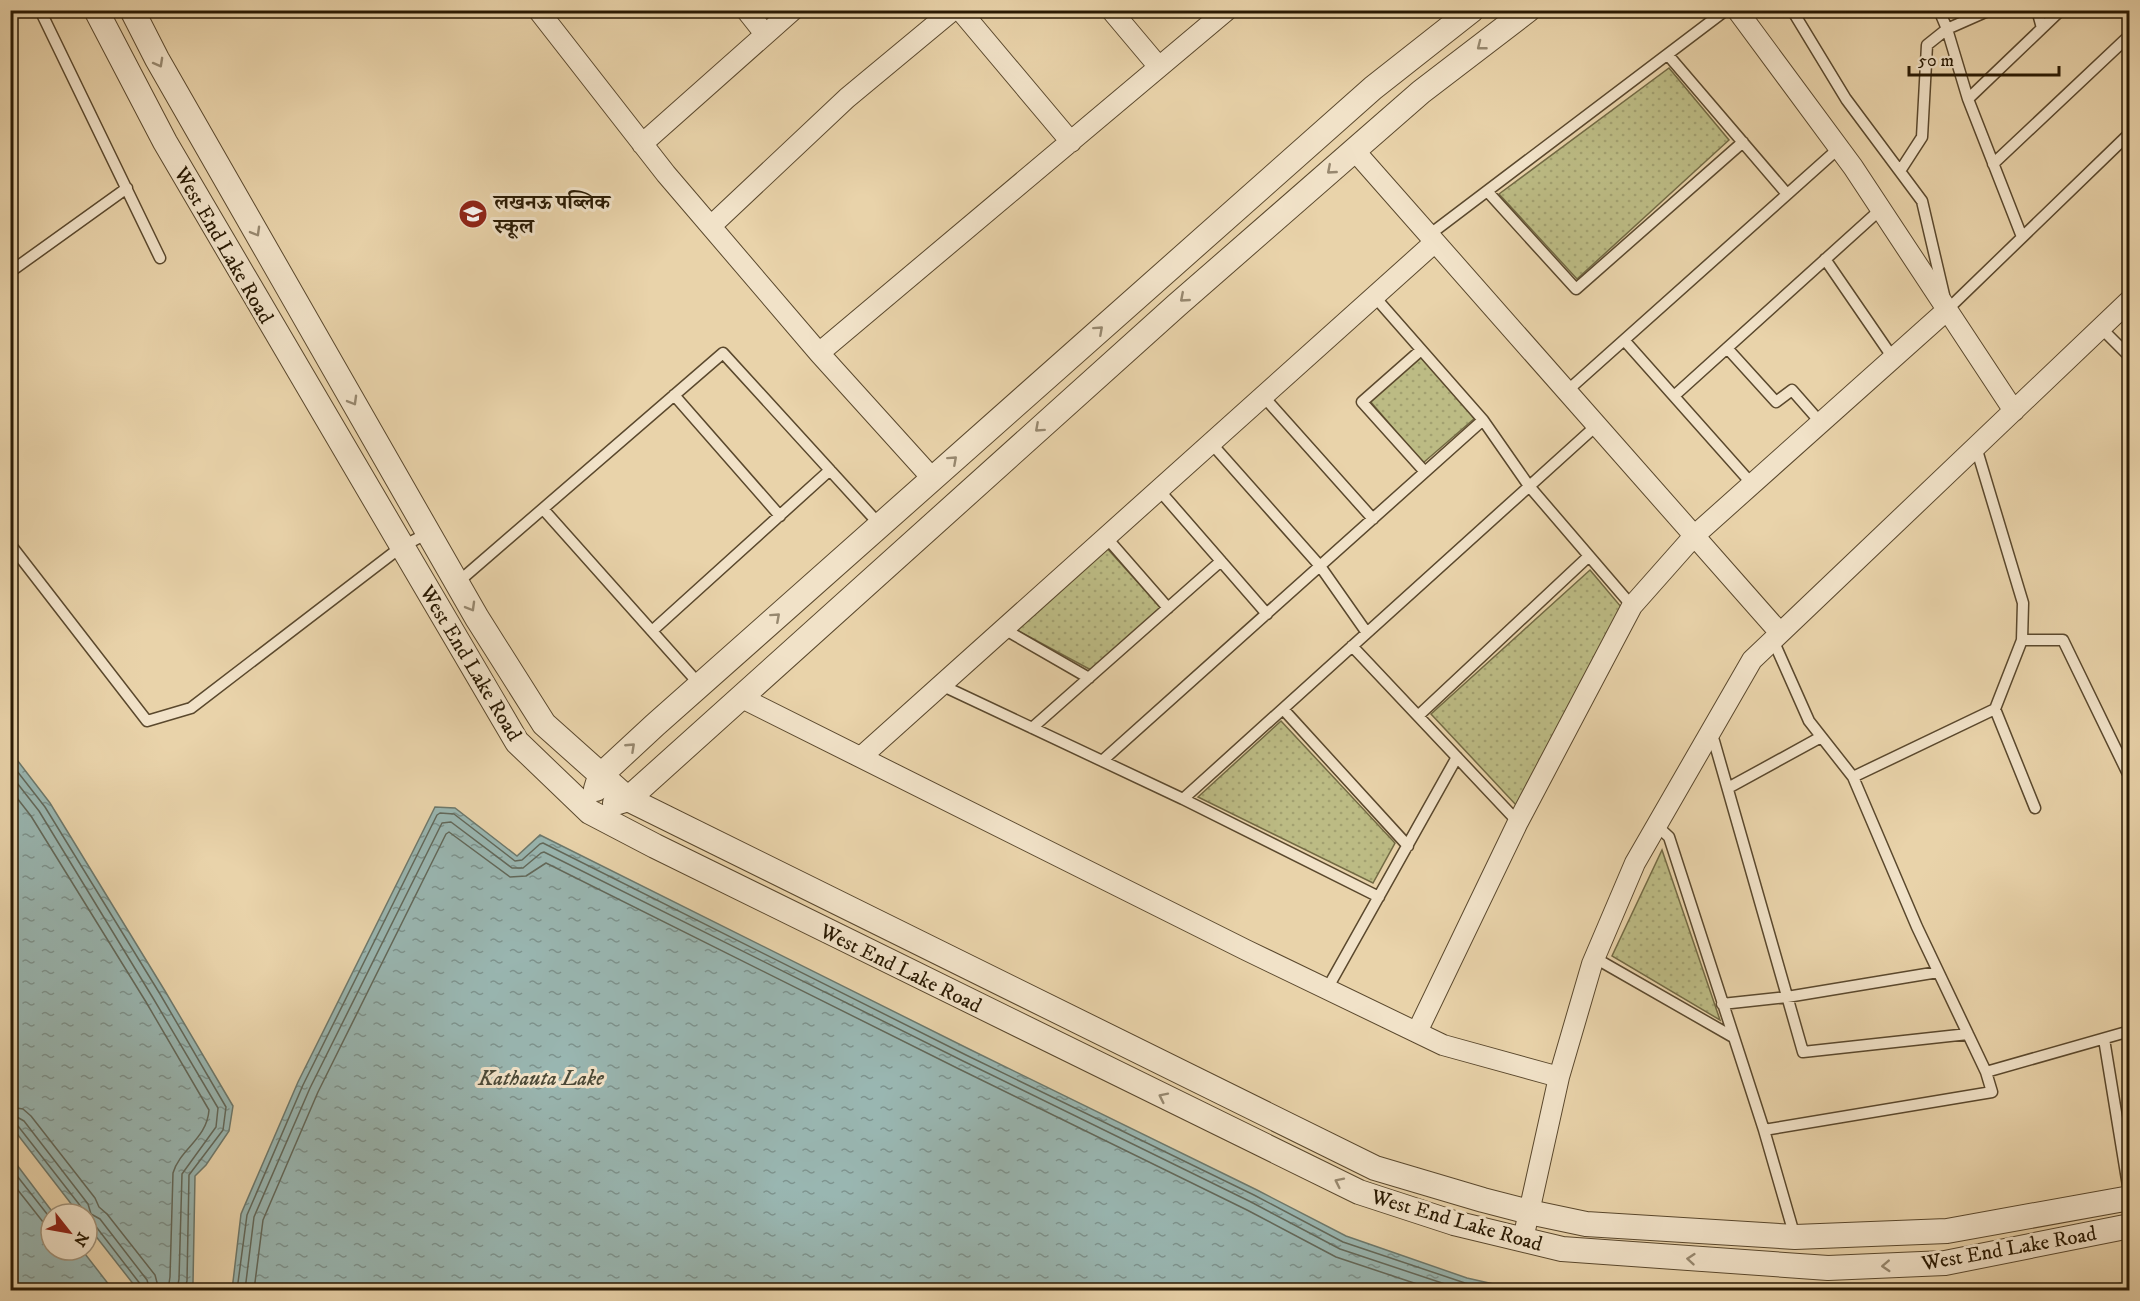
<svg xmlns="http://www.w3.org/2000/svg" width="2140" height="1301" font-family="'IM FELL DW Pica','Noto Serif Devanagari',serif">
	<style>
		.park { fill: url(#park-dots); stroke: #736a44; stroke-width: 1.5 }
		.water { fill: url(#water-ripples); stroke: #6d786b; stroke-width: 1.5 }
		.lines { fill: none; stroke-linecap: round; stroke-linejoin: round }
		.shore { stroke: #62685a; stroke-width: 1.5 }
		.service-casing { stroke: #5a482d; stroke-width: 13 }
		.minor-casing { stroke: #5a482d; stroke-width: 22 }
		.tertiary-casing { stroke: #5a482d; stroke-width: 26 }
		.service { stroke: #f1e2c8; stroke-width: 10 }
		.minor { stroke: #f1e2c8; stroke-width: 20 }
		.tertiary { stroke: #f1e2c8; stroke-width: 24 }
		.oneway { stroke: #97886f }
		.labels { text-anchor: middle; stroke-width: 6; stroke-linejoin: round; paint-order: stroke }
		.poi-label { font-size: 21px; font-weight: bold; fill: #2a1a03; stroke: #f1e2c8; text-anchor: start }
		.street-label { font-size: 21px; fill: #2a1a03; stroke: #f1e2c8 }
		.water-label { font-size: 22px; font-style: italic; fill: #4b4937; stroke: #f1e2c8 }
	</style>
	<defs>
		<pattern id="park-dots" width="8" height="8" patternUnits="userSpaceOnUse" patternTransform="scale(1.5)"><rect width="8" height="8" fill="#bcbb84"/><path d="M2 2h.1M6 6h.1" fill="none" stroke="#a2a070" stroke-width="1.8" stroke-linecap="round"/></pattern>
		<pattern id="water-ripples" width="26" height="14" patternUnits="userSpaceOnUse" patternTransform="scale(1.5)"><rect width="26" height="14" fill="#99b6b1"/><path d="M2 4q2-2 4 0t4 0M15 11q2-2 4 0t4 0" fill="none" stroke="#7d938e"/></pattern>
	</defs>
	<rect width="100%" height="100%" fill="#e9d3aa"/>
	<filter id="stains"><feTurbulence type="fractalNoise" baseFrequency=".00333" numOctaves="4"/><feColorMatrix values="0 0 0 0 .2 0 0 0 0 .09 0 0 0 0 .02 0 0 0 .5 -.17"/></filter>
	<radialGradient id="worn" r=".72"><stop offset=".6" stop-color="#630" stop-opacity="0"/><stop offset="1" stop-color="#630" stop-opacity=".3"/></radialGradient>
	<path class="park" d="M1669 68 1729 140 1577 279 1499 194Z
		M1421 357 1475 418 1423 463 1370 401Z
		M1105 546 1161 608 1091 670 1015 629Z
		M1590 570 1622 608 1517 806 1431 714Z
		M1281 721 1395 843 1373 883 1198 797Z
		M1662 850 1720 1020 1612 956Z"/>
	<path class="water" d="M11 752 50 803 165 991 233 1106 229 1131 206 1165 195 1176 193 1283 189 1290H138L87 1225V1214H79L11 1126Z
		M435 807 455 808 517 856 540 835 969 1049 1257 1190 1346 1236 1467 1278 1520 1290H232L241 1214 298 1082Z
		M11 1157 54 1214H51V1250H82L113 1290H11Z
		M2129 1282V1290H2070Z"/>
	<g class="lines">
		<path class="shore" d="M10 762 45 807 160 994 226 1107 223 1130 189 1175 187 1281 184 1290
			M10 774 39 811 153 998 218 1108 216 1127 182 1174 179 1279 177 1290
			M10 789 31 816 146 1002 209 1110C207 1139 180 1149 173 1173L170 1277 168 1290
			M10 1107 23 1109 31 1116 95 1198 99 1207 107 1214 155 1275 159 1290
			M10 1116 17 1117 24 1121 88 1204 91 1214 100 1219 147 1280 150 1290
			M10 1123 18 1126 82 1208 83 1214
			M10 1167 51 1219
			M10 1180 43 1222 51 1227
			M87 1222 94 1224 141 1285 143 1290
			M237 1290 247 1215 303 1085 437 815 440 813 454 814 515 861 522 860 540 844 543 843 966 1055 1254 1195 1343 1242 1465 1283 1493 1290
			M245 1290 254 1217 310 1088 442 823 451 822 512 868H523L541 853 544 852 963 1061 1251 1202 1340 1249 1463 1290
			M254 1290 263 1220 318 1092 446 834 449 832 510 877 526 876 546 863 959 1069 1247 1210 1336 1257 1435 1290"/>
		<g class="service-casing">
			<path id="service" d="M40 10 160 258
				M1792 10 1846 99 1922 201 1944 295
				M1939 10 1947 29 1968 99 2022 237
				M2037 10 2042 28
				M1668 55 1787 194
				M1968 99 2061 10
				M1993 164 2130 35
				M1900 171 1922 137 1927 45 1947 29 1990 10
				M1487 191 1576 289 1743 142
				M1429 235 1726 10
				M1825 259 1893 358
				M10 272 127 188
				M1374 296 1483 420 1529 486 1632 606
				M1947 310 2130 133
				M2101 328 2130 357
				M1624 340 1752 484
				M1727 348 1776 402 1792 390 1821 423
				M1421 350 1362 402 1425 472
				M1567 391 1839 148
				M674 395 780 516
				M1263 396 1373 519
				M1674 396 1881 209
				M1211 443 1320 566 1367 633
				M1159 490 1267 614
				M543 509 700 685
				M1106 537 1168 608
				M10 544 147 721 191 708 401 547 428 533
				M457 583 723 353 880 525
				M1004 629 1089 678
				M652 631 830 470
				M1773 640 1809 721 1853 777 1917 927 1986 1072
				M2022 640H2063L2130 778
				M1352 646 1518 822
				M941 685 1183 799 1379 897
				M1283 709 1408 846
				M1995 709 2035 808
				M1418 716 1589 556
				M1032 728 1221 561
				M1707 737 1714 741 1803 1052 1968 1034
				M1102 761 1483 420
				M1853 777 1995 709 2022 640 2023 603 1976 447
				M1728 788 1821 737
				M1183 799 1597 425
				M1656 825 1669 837 1764 1130 1795 1237
				M1595 958 1733 1037
				M1327 989 1457 757
				M1722 1004 1787 997 1938 972
				M2104 1039 2130 1198
				M1764 1130 1992 1092 1986 1072 2130 1031"/>
		</g>
		<g class="minor-casing">
			<path id="minor" d="M538 10 666 174 819 353 932 478
				M746 10 765 34
				M960 10 1071 142
				M1111 10 1159 67
				M1737 10 1853 167 2014 411
				M642 144 793 10
				M1354 150 1780 633
				M711 226 847 98 953 10
				M819 353 1227 10
				M740 697 1246 950 1443 1045 1559 1077
				M861 757 1435 242
				M1417 1032 1518 822 1632 606 1694 536 1947 310
				M1523 1239 1559 1077 1592 964 1635 863 1752 660 2130 300"/>
		</g>
		<g class="tertiary-casing">
			<path id="tertiary" d="M96 10 165 142 517 742 590 812 655 846 1359 1192 1454 1223 1562 1249 1828 1268 1945 1263 2130 1226
				M132 10 157 59 477 618 544 724 628 799 1375 1168 1483 1200 1529 1212 1586 1224 1795 1237 1947 1231 2130 1198
				M596 789 600 776 655 725 1373 88 1472 10
				M615 803 628 799 1177 305 1421 92 1528 10"/>
		</g>
		<use href="#service" class="service"/>
		<use href="#minor" class="minor"/>
		<use href="#tertiary" class="tertiary"/>
	</g>
	<defs><path id="oneway-chevron" d="M-2-3.5L2.5 0L-2 3.5" fill="none" stroke-width="1.6" stroke-linecap="round" stroke-linejoin="round" transform="scale(1.5)"/></defs>
	<g class="oneway">
		<use href="#oneway-chevron" transform="translate(1481 46) rotate(142)"/>
		<use href="#oneway-chevron" transform="translate(159 63) rotate(61)"/>
		<use href="#oneway-chevron" transform="translate(1331 170) rotate(139)"/>
		<use href="#oneway-chevron" transform="translate(256 232) rotate(60)"/>
		<use href="#oneway-chevron" transform="translate(1184 298) rotate(139)"/>
		<use href="#oneway-chevron" transform="translate(1099 330) rotate(-42)"/>
		<use href="#oneway-chevron" transform="translate(353 401) rotate(60)"/>
		<use href="#oneway-chevron" transform="translate(1039 428) rotate(138)"/>
		<use href="#oneway-chevron" transform="translate(953 460) rotate(-42)"/>
		<use href="#oneway-chevron" transform="translate(471 607) rotate(60)"/>
		<use href="#oneway-chevron" transform="translate(776 617) rotate(-42)"/>
		<use href="#oneway-chevron" transform="translate(631 747) rotate(-43)"/>
		<use href="#oneway-chevron" transform="translate(1163 1097) rotate(-154)"/>
		<use href="#oneway-chevron" transform="translate(1339 1182) rotate(-154)"/>
		<use href="#oneway-chevron" transform="translate(1691 1259) rotate(-175)"/>
		<use href="#oneway-chevron" transform="translate(1886 1266) rotate(177)"/>
	</g>
	<defs>
		<g id="school-disc" transform="scale(1.5)"><circle r="9.5" fill="#8f2418" stroke="#f1e2c8"/><path d="M0-5L7-2L0 1L-7-2ZM-4 1L0 2.5L4 1V4Q0 6-4 4Z" fill="#fff"/></g>
	</defs>
	<g fill-rule="evenodd">
		<use href="#school-disc" x="473" y="214"/>
	</g>
	<g class="labels">
		<g class="poi-label">
			<text x="494" y="209">लखनऊ पब्लिक<tspan x="494" dy="24">स्कूल</tspan></text>
		</g>
		<g class="street-label">
			<text transform="translate(224 245) rotate(60)" y="7">West End Lake Road</text>
			<text transform="translate(471 663) rotate(59)" y="7">West End Lake Road</text>
			<text transform="translate(901 968) rotate(26)" y="7">West End Lake Road</text>
			<text transform="translate(1457 1220) rotate(16)" y="7">West End Lake Road</text>
			<text transform="translate(2009 1248) rotate(-10)" y="7">West End Lake Road</text>
		</g>
		<g class="water-label">
			<text x="541" y="1085">Kathauta Lake</text>
		</g>
	</g>
	<rect width="2140" height="1301" fill="none" stroke="#e9d3aa" stroke-width="36"/>
	<rect x="12" y="12" width="2116" height="1277" fill="none" stroke="#2a1a03" stroke-width="3"/>
	<rect x="18" y="18" width="2104" height="1265" fill="none" stroke="#2a1a03" stroke-width="1.5"/>
	<g transform="translate(69 1232) rotate(121)"><circle r="28" fill="#f1e2c8" stroke="#a19279" stroke-width="1.5"/>
	<path d="M0-4.5L10 22L0 15L-10 22Z" fill="#8f2418"/>
	<text y="-9" font-size="16" font-weight="bold" text-anchor="middle" fill="#2a1a03">N</text>
	</g>
	<path d="M1909 66v9h150v-9" fill="none" stroke="#2a1a03" stroke-width="3"/>
	<text x="1918" y="66" font-size="18" fill="#2a1a03" stroke="#f1e2c8" stroke-width="4.5" paint-order="stroke">50 m</text>
	<rect width="100%" height="100%" filter="url(#stains)"/>
	<rect width="100%" height="100%" fill="url(#worn)"/>
</svg>
